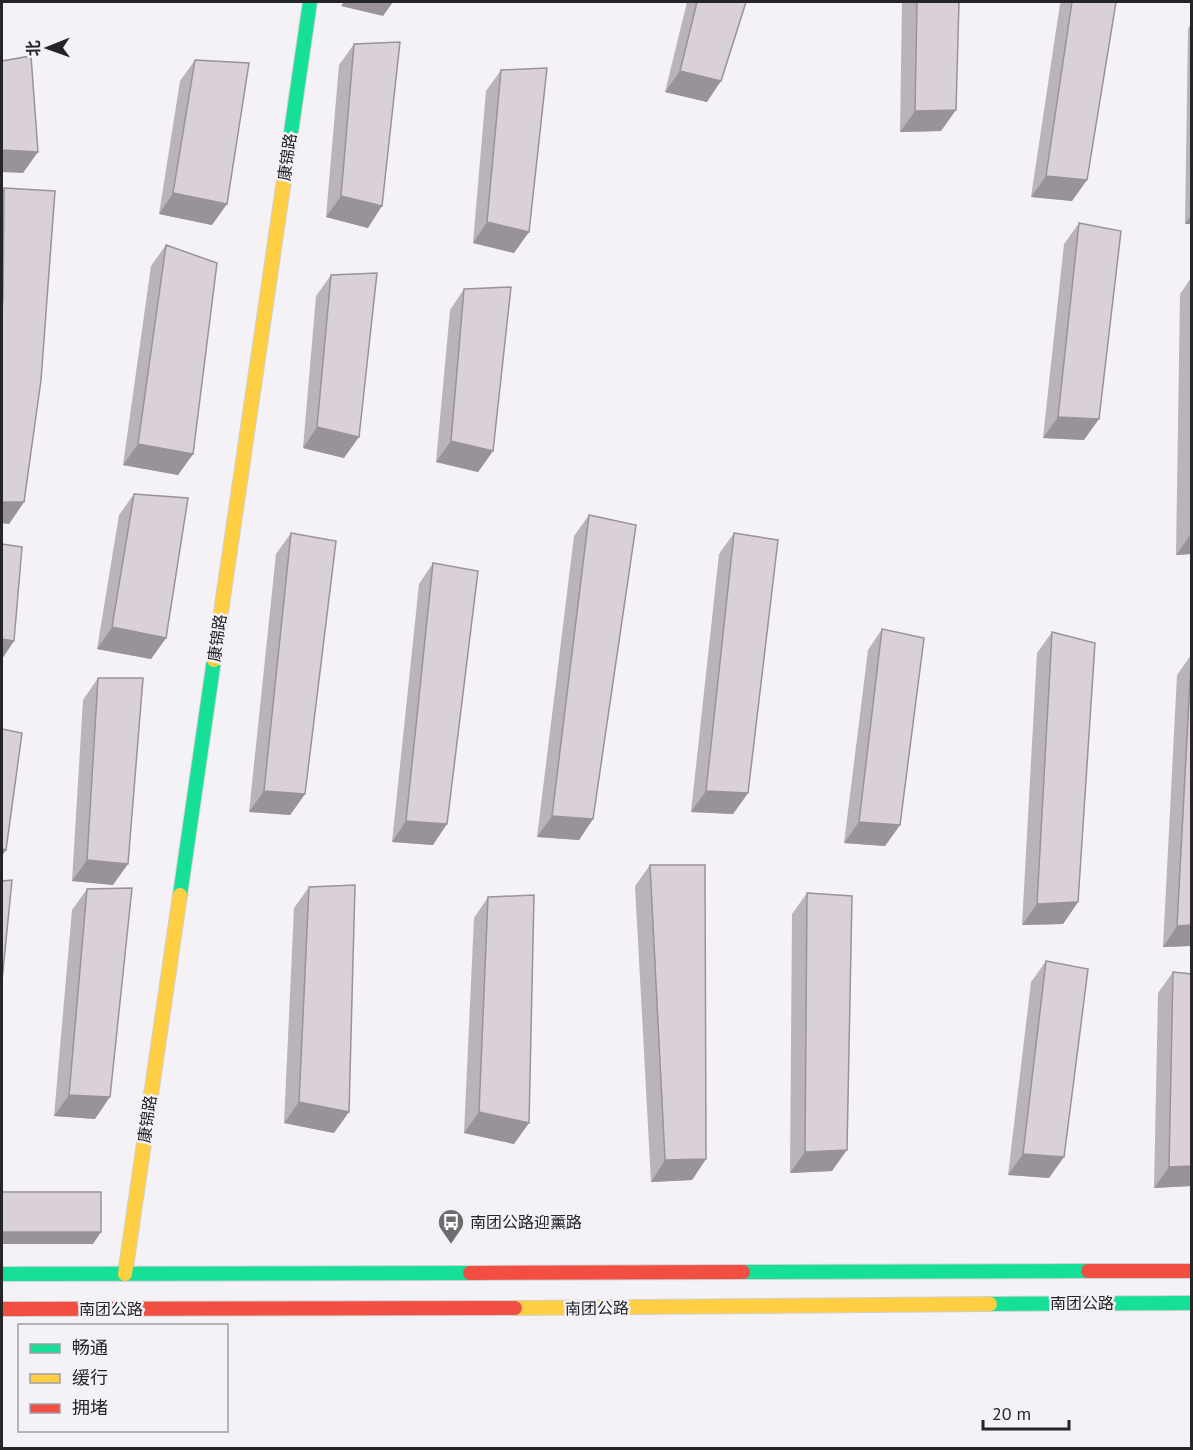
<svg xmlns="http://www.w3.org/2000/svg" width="1193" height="1450" font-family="'PT Sans','Noto Sans SC',sans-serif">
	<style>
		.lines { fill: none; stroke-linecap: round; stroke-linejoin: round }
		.fast-casing { stroke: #d1d0d2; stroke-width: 16 }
		.slow-casing { stroke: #d1d0d2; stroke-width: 16 }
		.jam-casing { stroke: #d1d0d2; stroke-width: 16 }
		.fast { stroke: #16e098; stroke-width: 14 }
		.slow { stroke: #ffcf43; stroke-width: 14 }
		.jam { stroke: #f24e42; stroke-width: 14 }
		.wall { fill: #bbb3bb }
		.shaded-wall { fill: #999298 }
		.building { fill: #dad0d9; stroke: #999298; stroke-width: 1.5 }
		.labels { text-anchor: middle; stroke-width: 5; stroke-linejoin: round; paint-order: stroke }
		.street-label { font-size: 16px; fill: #252426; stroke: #f4f1f7 }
		.poi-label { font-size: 16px; fill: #252426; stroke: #f4f1f7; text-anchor: start }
	</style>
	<rect width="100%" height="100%" fill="#f4f2f6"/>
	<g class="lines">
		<g class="fast-casing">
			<path id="fast" d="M289 146 310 2
				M180 895 214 660
				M743 1272 1088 1271
				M2 1274 470 1273
				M990 1304 1192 1303"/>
		</g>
		<g class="slow-casing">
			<path id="slow" d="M214 660 289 146
				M125 1274 180 895
				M515 1308 990 1304"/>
		</g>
		<g class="jam-casing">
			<path id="jam" d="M1088 1271H1192
				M470 1273 743 1272
				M2 1309 515 1308"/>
		</g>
		<use href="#fast" class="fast"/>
		<use href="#slow" class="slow"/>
		<use href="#jam" class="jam"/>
	</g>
	<path class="wall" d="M687 2H746L707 102 665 92Z
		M902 2H959L941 131 900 132Z
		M1062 2H1116L1072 201 1031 197 1060 4Z
		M1191 23V224H1185L1188 29Z
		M354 44 368 228 326 217 339 65Z
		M195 60 212 225 159 214 180 81Z
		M501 70 514 253 473 243 486 91Z
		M4 188 24 502 9 524 2 523V191Z
		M1079 223 1084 440 1043 438 1064 244Z
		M166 245 193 454 178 475 123 465 151 266Z
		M331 275 344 458 303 448 316 296Z
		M1191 278V554L1176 555 1180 294Z
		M464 289 493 451 478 472 436 462 450 310Z
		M134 494 166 638 151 659 97 649 119 515Z
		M589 515 593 819 579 840 537 837 574 536Z
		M291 533 305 794 290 815 249 812 276 554Z
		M734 533 748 793 733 814 691 812 719 554Z
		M433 563V845L392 842 419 584Z
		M882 629 900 825 885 846 844 843 868 650Z
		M1052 632 1078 902 1063 924 1022 925 1037 653Z
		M1191 655V946L1163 947 1177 675Z
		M98 678 113 885 72 881 83 700Z
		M650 865 706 1159 692 1180 651 1182 635 886Z
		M309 887 334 1133 284 1123 294 908Z
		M87 889 95 1119 54 1116 72 910Z
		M807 893 832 1171 790 1173 792 914Z
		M488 897 514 1144 464 1133 474 918Z
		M1046 961 1049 1178 1008 1175 1031 982Z
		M1173 972 1191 974V1186L1154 1188 1158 993Z"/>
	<path class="shaded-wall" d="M344 2H393L383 16 341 6Z
		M680 71 721 81 707 102 665 92Z
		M956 110 941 131 900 132 915 111Z
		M2 150 38 152 23 173 2 172Z
		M1046 176 1087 180 1072 201 1031 197Z
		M173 193 227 204 212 225 159 214Z
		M341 196 382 206 368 228 326 217Z
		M1191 215V224H1185Z
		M487 222 529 232 514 253 473 243Z
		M1058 417 1099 419 1084 440 1043 438Z
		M317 427 359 437 344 458 303 448Z
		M451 441 493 451 478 472 436 462Z
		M138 444 193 454 178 475 123 465Z
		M2 502H24L9 524 2 523Z
		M1191 534V554L1176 555Z
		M112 627 166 638 151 659 97 649Z
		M2 639 14 641 2 659Z
		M264 791 305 794 290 815 249 812Z
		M706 791 748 793 733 814 691 812Z
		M552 816 593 819 579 840 537 837Z
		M406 821 447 824 433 845 392 842Z
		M859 822 900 825 885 846 844 843Z
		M2 849 6 850 2 856Z
		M87 860 128 864 113 885 72 881Z
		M1078 902 1063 924 1022 925 1037 904Z
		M1191 925V946L1163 947 1177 926Z
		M69 1095 110 1097 95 1119 54 1116Z
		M299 1102 349 1112 334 1133 284 1123Z
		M479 1112 529 1123 514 1144 464 1133Z
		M847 1150 832 1171 790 1173 805 1152Z
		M1023 1154 1064 1157 1049 1178 1008 1175Z
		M706 1159 692 1180 651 1182 665 1160Z
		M1191 1166V1186L1154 1188 1169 1167Z
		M2 1232H101L93 1244H2Z"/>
	<path class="building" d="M697 2H746L721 81 680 71Z
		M917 2H959L956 110 915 111Z
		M1072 2H1116L1087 180 1046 176Z
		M400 42 382 206 341 196 354 44Z
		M31 56 38 152 2 150V61Z
		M195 60 249 63 227 204 173 193Z
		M547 68 529 232 487 222 501 70Z
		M4 188 55 191 41 380 24 502H2V312L3 297Z
		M1079 223 1121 231 1099 419 1058 417Z
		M166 245 217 263 193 454 138 444Z
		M377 273 359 437 317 427 331 275Z
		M511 287 493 451 451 441 464 289Z
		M134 494 188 498 166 638 112 627Z
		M589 515 636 525 593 819 552 816Z
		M291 533 336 541 305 794 264 791Z
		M734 533 778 540 748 793 706 791Z
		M2 544 22 547 14 641 2 639Z
		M433 563 478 571 447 824 406 821Z
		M882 629 924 638 900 825 859 822Z
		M1052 632 1095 643 1078 902 1037 904Z
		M1191 662V925L1177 926Z
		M98 678H143L128 864 87 860Z
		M2 729 22 733 6 850 2 849Z
		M650 865H705L706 1159 665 1160Z
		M12 880 2 981V881Z
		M355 885 349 1112 299 1102 309 887Z
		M132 888 110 1097 69 1095 87 889Z
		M807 893 852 896 847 1150 805 1152Z
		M534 895 529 1123 479 1112 488 897Z
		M1046 961 1088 969 1064 1157 1023 1154Z
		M1173 972 1191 974V1166L1169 1167Z
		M2 1192H101V1232H2Z"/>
	<defs>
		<g id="bus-pin" transform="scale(1.35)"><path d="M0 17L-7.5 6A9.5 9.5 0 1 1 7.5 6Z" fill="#6d6c6f" stroke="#f4f1f7"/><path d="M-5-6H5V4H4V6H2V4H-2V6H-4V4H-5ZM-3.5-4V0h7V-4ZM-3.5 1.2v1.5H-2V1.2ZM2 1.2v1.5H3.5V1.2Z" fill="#fff"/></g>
	</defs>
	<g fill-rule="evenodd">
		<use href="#bus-pin" x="451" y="1222"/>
	</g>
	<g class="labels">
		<g class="street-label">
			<text transform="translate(287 157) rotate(-82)" y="6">康锦路</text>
			<text transform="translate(217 638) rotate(-82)" y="6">康锦路</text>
			<text transform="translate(147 1119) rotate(-82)" y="6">康锦路</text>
			<text x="1082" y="1309">南团公路</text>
			<text transform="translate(597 1308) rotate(-1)" y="6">南团公路</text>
			<text x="111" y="1315">南团公路</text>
		</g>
		<g class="poi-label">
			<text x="470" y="1228">南团公路迎薰路</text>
		</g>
	</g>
	<rect width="1193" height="1450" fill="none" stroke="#252426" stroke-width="6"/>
	<rect x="18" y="1324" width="210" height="108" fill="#f4f1f7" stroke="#a19fa3" stroke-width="1.5"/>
	<rect x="30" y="1344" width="30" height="9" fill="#16e098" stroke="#a19fa3" stroke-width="1.5"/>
	<text x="72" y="1354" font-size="18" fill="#252426">畅通</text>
	<rect x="30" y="1374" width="30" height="9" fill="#ffcf43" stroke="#a19fa3" stroke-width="1.5"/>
	<text x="72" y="1384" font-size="18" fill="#252426">缓行</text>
	<rect x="30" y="1404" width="30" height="9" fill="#f24e42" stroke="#a19fa3" stroke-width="1.5"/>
	<text x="72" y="1414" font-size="18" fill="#252426">拥堵</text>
	<g transform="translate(48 48) rotate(269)" stroke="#f4f1f7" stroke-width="4.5" paint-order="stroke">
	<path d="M0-4.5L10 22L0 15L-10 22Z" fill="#252426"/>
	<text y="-9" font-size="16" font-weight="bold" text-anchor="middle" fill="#252426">北</text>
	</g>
	<path d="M983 1420v9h86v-9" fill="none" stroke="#252426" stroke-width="3"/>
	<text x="992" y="1420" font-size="18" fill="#252426" stroke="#f4f1f7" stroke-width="4.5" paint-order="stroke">20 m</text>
</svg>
